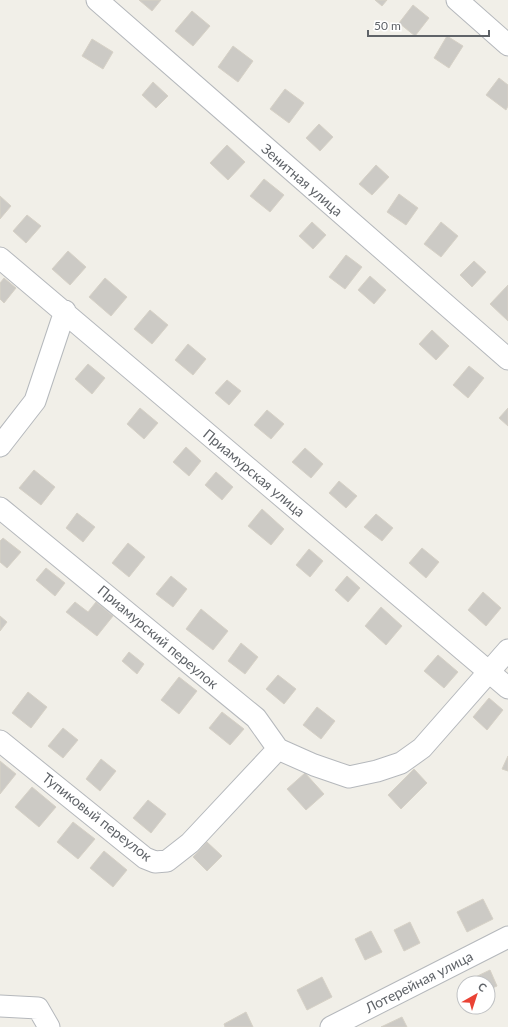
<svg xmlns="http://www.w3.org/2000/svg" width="508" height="1027" font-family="Lato,sans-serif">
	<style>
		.building { fill: #cccac5; stroke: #d6d1c6 }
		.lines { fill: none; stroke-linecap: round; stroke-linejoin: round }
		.minor-casing { stroke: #b5b8bc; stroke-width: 23 }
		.minor { stroke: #fff; stroke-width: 21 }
		.labels { text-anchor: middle; stroke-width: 4; stroke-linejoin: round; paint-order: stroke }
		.street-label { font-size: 14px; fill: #5f6368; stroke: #fff }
	</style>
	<rect width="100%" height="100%" fill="#f1efe8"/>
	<path class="building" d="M139 0H161L152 11Z
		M375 0H387L382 6Z
		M413 5 429 18 415 36 399 23Z
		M192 11 210 26 193 46 175 31Z
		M447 36 463 46 449 68 434 58Z
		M92 39 113 52 103 69 82 56Z
		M233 46 253 61 238 82 218 67Z
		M499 78 508 85V106L506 110 486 95Z
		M153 82 168 96 156 108 142 95Z
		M285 89 304 103 289 123 270 109Z
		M319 124 333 137 320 151 306 138Z
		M227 145 245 162 228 180 210 163Z
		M376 165 389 177 372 195 359 184Z
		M264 179 284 195 270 212 250 196Z
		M399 194 418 208 406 225 387 212Z
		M0 196 11 206 0 219Z
		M27 215 41 226 26 243 13 231Z
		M312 222 326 235 313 249 299 236Z
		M441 222 458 236 441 257 424 244Z
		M68 251 86 267 70 285 52 269Z
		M346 255 362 267 345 289 329 277Z
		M474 261 486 272 472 287 460 275Z
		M370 276 386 290 374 304 358 290Z
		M4 278 16 288 4 303 0 299V283Z
		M105 278 127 297 111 316 89 297Z
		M508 285V321L490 304Z
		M150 310 168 325 152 344 134 329Z
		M432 330 449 346 436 360 419 344Z
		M188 344 206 359 193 375 175 360Z
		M88 364 105 378 92 394 75 379Z
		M469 366 484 378 468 398 453 385Z
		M227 380 241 391 229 405 215 393Z
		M140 408 158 423 144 439 127 424Z
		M508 408V426L499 418Z
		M267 410 284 424 271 439 254 425Z
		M186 447 201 461 189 476 173 462Z
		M305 448 323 464 311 478 292 462Z
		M34 470 55 487 41 505 19 488Z
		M216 472 233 487 222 500 205 485Z
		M339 481 357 496 346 508 329 493Z
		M262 509 284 529 271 545 248 526Z
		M77 513 95 527 83 542 66 528Z
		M376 514 393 528 382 541 364 527Z
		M3 538 21 552 7 568 0 562V541Z
		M128 543 145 557 129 577 112 563Z
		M422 548 439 562 426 578 409 563Z
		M309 549 323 561 310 577 296 565Z
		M46 568 65 583 55 596 36 580Z
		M171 576 187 589 173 607 156 594Z
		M347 576 360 588 348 602 335 590Z
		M483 592 501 608 486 626 468 610Z
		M75 602 88 612 96 602 113 616 97 636 66 612Z
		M381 607 402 626 386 645 365 626Z
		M201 609 228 631 213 650 186 629Z
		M0 616 7 622 0 631Z
		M241 643 258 657 245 674 228 661Z
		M129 652 144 664 137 674 122 661Z
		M438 655 458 672 444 688 424 671Z
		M278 675 296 689 284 704 266 689Z
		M179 677 197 691 179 714 161 700Z
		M28 692 47 707 31 728 12 713Z
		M489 698 503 710 487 730 473 717Z
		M317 707 335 721 321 739 303 725Z
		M222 712 244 729 230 745 209 728Z
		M63 728 78 740 63 758 48 746Z
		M508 756V771L502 769Z
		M101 759 116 771 100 791 86 779Z
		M0 761 16 774 0 794Z
		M414 769 427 783 401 809 388 795Z
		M305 773 324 794 306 810 287 789Z
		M32 787 56 807 39 827 15 807Z
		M148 800 166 814 151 833 133 818Z
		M73 822 95 839 78 859 57 842Z
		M207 842 222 856 207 871 193 857Z
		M104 851 127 870 113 887 90 868Z
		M483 899 493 919 467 932 457 912Z
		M410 922 420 943 404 951 394 930Z
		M371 931 382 952 365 960 355 939Z
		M490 970 497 986 488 990V983H464V985L463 983Z
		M322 977 332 997 307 1010 297 990Z
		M246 1012 253 1027H225L224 1024Z
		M402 1017 407 1027H381Z"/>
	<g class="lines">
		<g class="minor-casing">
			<path id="minor" d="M97 0 508 359
				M457 0 508 45
				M0 258 508 688
				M0 446 35 401 65 311
				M0 508 256 718 278 749 314 765 349 777 377 771 401 763 422 748 508 650
				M0 741 145 858 155 862 167 861 190 843 278 749
				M0 1006 38 1008 49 1027
				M331 1027 508 937"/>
		</g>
		<use href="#minor" class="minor"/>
	</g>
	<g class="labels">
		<g class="street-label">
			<text transform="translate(302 180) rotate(41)" y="5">Зенитная улица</text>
			<text transform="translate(254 473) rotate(40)" y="5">Приамурская улица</text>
			<text transform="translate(158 637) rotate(40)" y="5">Приамурский переулок</text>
			<text transform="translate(97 817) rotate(38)" y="5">Тупиковый переулок</text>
			<text transform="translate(419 982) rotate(-27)" y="5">Лотерейная улица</text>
		</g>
	</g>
	<g transform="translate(476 995) rotate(39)"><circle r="19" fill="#ffffff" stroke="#bfc1c3"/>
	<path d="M0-3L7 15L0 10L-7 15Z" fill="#ea4335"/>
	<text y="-6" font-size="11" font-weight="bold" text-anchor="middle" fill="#5f6368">С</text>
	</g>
	<path d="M368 30v6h121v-6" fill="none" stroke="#5f6368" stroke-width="2"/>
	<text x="374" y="30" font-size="12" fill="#5f6368" stroke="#ffffff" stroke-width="3" paint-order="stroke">50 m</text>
</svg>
